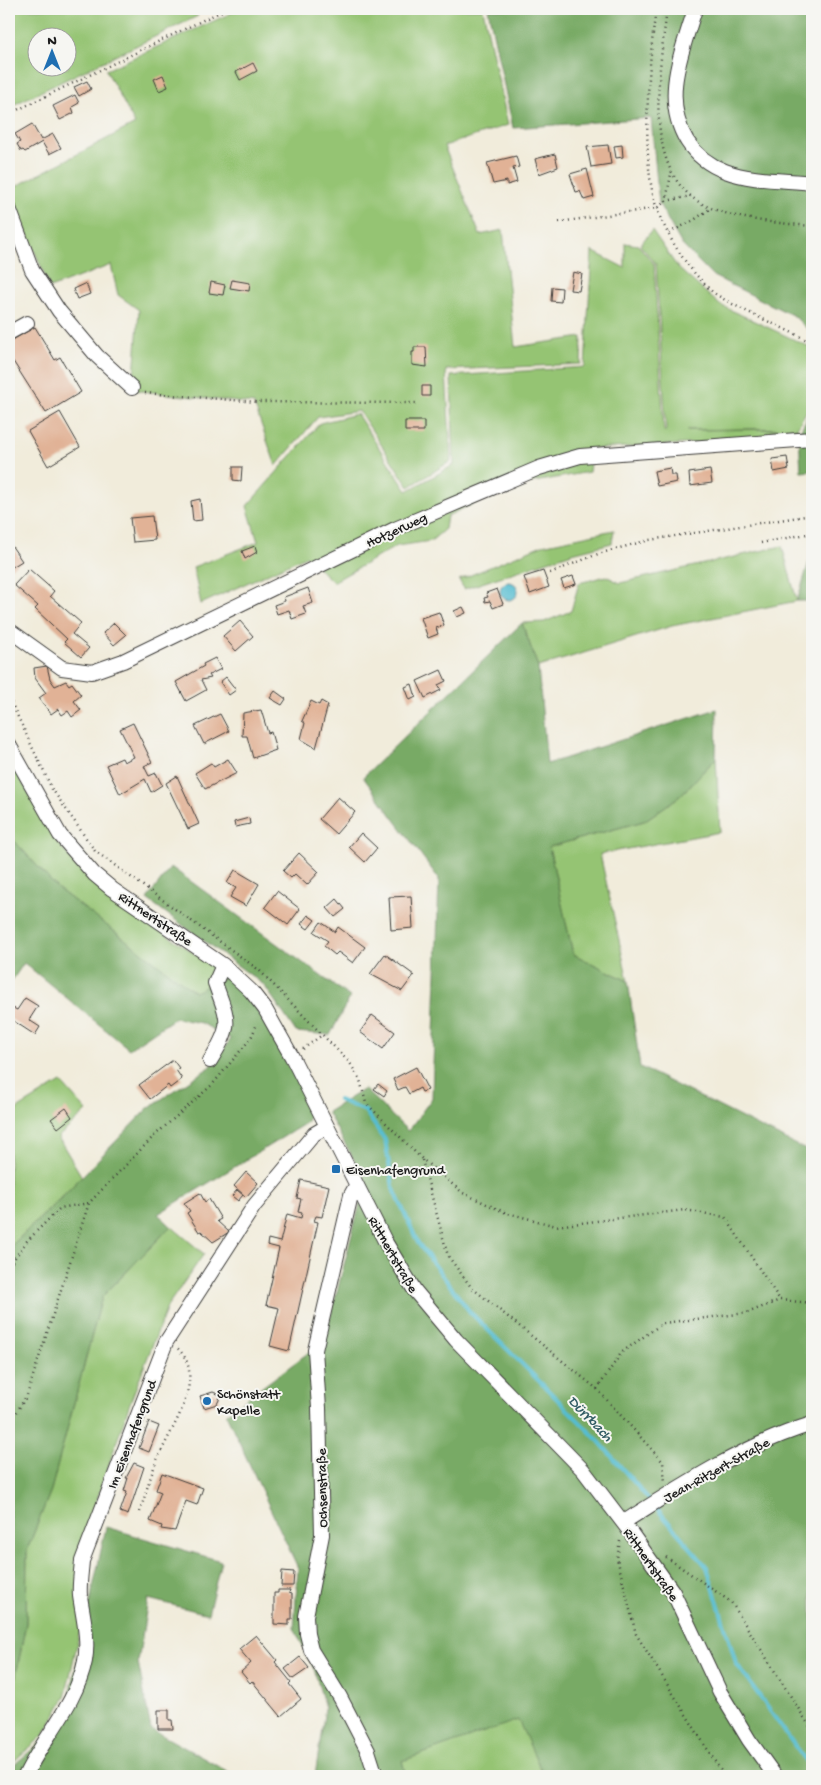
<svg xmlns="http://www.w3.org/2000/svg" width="821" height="1785" font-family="'Gochi Hand',sans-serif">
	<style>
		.green { fill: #95c473; stroke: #587048; fill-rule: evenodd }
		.forest { fill: #78aa65; stroke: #4a6340 }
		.water { fill: #54bdd1; stroke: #386c76 }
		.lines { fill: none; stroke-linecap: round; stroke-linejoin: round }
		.stream { stroke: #54bdd1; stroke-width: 4 }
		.building { fill: #e1b296 }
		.minor-casing { stroke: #3c3b39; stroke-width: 16 }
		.path { stroke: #3c3b39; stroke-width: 2.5; stroke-dasharray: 1 4; stroke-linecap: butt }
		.minor { stroke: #fff; stroke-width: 14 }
		.poi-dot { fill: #1f6fb2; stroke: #f6f6f2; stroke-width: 2 }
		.labels { text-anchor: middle; stroke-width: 4; stroke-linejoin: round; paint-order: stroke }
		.street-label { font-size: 14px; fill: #1c1c1c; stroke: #f6f6f2 }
		.poi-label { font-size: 14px; fill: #1c1c1c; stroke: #f6f6f2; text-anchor: start }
		.water-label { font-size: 15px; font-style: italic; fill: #325c64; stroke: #f6f6f2 }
	</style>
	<rect width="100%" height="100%" fill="#f6f6f2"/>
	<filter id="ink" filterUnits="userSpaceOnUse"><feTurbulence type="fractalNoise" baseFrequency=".02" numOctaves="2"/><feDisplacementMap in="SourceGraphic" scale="10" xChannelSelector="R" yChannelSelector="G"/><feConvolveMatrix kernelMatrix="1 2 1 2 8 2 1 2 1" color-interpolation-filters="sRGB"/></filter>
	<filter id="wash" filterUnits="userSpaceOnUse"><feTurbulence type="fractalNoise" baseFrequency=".0096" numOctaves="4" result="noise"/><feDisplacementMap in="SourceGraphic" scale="20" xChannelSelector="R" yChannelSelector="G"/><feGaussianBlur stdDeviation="1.12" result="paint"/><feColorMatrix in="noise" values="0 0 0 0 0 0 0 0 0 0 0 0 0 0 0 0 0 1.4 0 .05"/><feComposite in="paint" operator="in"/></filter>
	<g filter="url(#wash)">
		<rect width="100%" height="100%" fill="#f1ecdb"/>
		<path class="green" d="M17 9H194L198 16 9 107V14ZM38 38H68V68H38Z
			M240 9H483L508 125 444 146 480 235 503 230 515 347 582 337 581 364 446 370 451 461 409 487 359 411 318 417 276 466 254 404 133 390 139 310 118 295 111 265 50 288 9 190 135 124 106 70Z
			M652 230 678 268 720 305 812 348V401L797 428 687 430 798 429 797 438 592 449 589 472 512 486 447 516 445 529 431 541 397 546 333 582 306 556 201 604 193 567 258 542 247 506 320 423 357 414 407 491 454 465 451 376 585 367 592 251 625 268V243L638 245 654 264 664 431H666L656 264 640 245Z
			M614 530 612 543 572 553 464 589 459 580 542 545Z
			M782 546 797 601 672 626 538 667 522 623 544 622 571 611 579 583 606 576 620 583Z
			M716 758 720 832 600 854 628 981 573 954 549 847 644 821 680 796Z
			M9 759 58 843 85 875 133 912 206 961 226 977 195 993 57 888 9 835Z
			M61 1082 87 1111 58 1137 82 1177 9 1248V1114Z
			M171 1226 204 1254 168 1305 130 1403 80 1549 82 1622 65 1698 44 1735 13 1762 9 1771V1701L12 1696 26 1623 27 1550 51 1490 102 1297Z
			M518 1719 544 1776H406L402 1761Z"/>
		<path class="forest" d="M488 9H812V334L794 316 713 276 682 245 659 204 651 118 513 128Z
			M812 408V471L801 472 799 433Z
			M812 552V601H797Z
			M522 623 538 667 547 764 717 709 716 758 680 796 644 821 549 847 573 954 628 981 640 1067 812 1153V1776H544L518 1720 402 1761 406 1776H315L325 1708 314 1669 294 1628 298 1568 226 1414 324 1341 366 1181 327 1112 364 1089 408 1131 432 1098 439 879 363 777Z
			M9 835 57 888 195 992 226 977 255 1006 313 1109 306 1123 158 1214 171 1226 102 1297 51 1490 27 1550 26 1623 12 1696 9 1701V1248L58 1201 148 1108 210 1067 231 1039 201 1023 175 1018 129 1049 24 963 9 985Z
			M171 867 350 997 330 1035 296 1032 264 985 147 899Z
			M106 1527 221 1561 208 1614 148 1599 138 1662 151 1729 236 1776H10L16 1763 64 1723Z"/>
		<path class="water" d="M500 591a9 9 0 1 1 18 0a9 9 0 1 1-18 0Z"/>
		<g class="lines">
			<path class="stream" d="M339 1100 365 1111 385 1140 393 1187 418 1243 470 1312 596 1438 707 1567 736 1663 812 1770"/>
		</g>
		<g id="blocks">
			<path class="building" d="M253 63 257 71 240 80 236 72Z
				M163 75 168 87 159 91 154 79Z
				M87 81 91 89 79 96 74 87Z
				M75 95 79 103 72 107 74 113 60 120 53 106Z
				M32 124 41 140 53 134 61 148 49 154 42 142 25 152 23 150 21 151 17 144 20 142 15 134Z
				M608 145 611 164 591 167 587 147Z
				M622 145 623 157 616 158 614 146Z
				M555 154 558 167 539 174 535 159Z
				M516 156 519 167 513 168 517 182 507 185V181L493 184 487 163Z
				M587 169 594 197 584 200 580 191 576 192 570 174Z
				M573 272 582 274 579 291 570 290Z
				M232 280 250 283 249 291 230 288Z
				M211 282 225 285 223 295 209 293Z
				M86 283 90 294 77 299 73 289Z
				M552 287 562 288 561 302 551 301Z
				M35 327 55 360 60 357 81 392 46 413 9 355V342Z
				M414 347H426L427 367 412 365V352H414Z
				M422 386H430V396H422Z
				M60 412 80 447 48 466 28 431Z
				M405 421H424V431H405Z
				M787 457 789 469 774 472 772 459Z
				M233 467H242L241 481 233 480Z
				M670 468 671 475H676L677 482 657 486 654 471Z
				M710 470 712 483 690 486 689 473Z
				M200 499 202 520 193 521 191 501Z
				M152 516 155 540 133 542 130 518Z
				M9 542 22 561 9 569Z
				M255 546 257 552 245 559 242 551Z
				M29 569 54 591 50 596 81 623 72 634 89 648 81 657 64 642 67 639 35 609 38 606 14 585Z
				M543 571 549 587 530 594 524 577Z
				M573 576 576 584 564 588 561 580Z
				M308 588 313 603 303 606 306 614 292 619 289 610 277 614 274 605 285 601 284 597Z
				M497 589 503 604 493 608 490 601 485 602 484 598 488 597 486 593Z
				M463 607 466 613 457 617 454 611Z
				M439 612 444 625 436 628 438 634 428 638 421 618Z
				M240 621 253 636 236 651 223 636Z
				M114 623 126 635 114 645 103 633Z
				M215 658 221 669 209 675 211 678 201 680 206 690 186 701 176 682 204 666 203 664Z
				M47 666 50 679 55 686 66 681 69 685 72 683 81 695 74 701 81 710 72 717 68 711 62 715 58 709 51 714 39 698 46 693 35 678 34 668Z
				M441 670 446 681 438 685 441 690 425 698 417 681Z
				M226 677 236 690 229 695 220 682Z
				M412 684 416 697 410 700 405 687Z
				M275 691 286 699 282 705 270 698Z
				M311 701 319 705 321 701 328 705 316 748 301 739 305 723 302 721Z
				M261 710 268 733 271 732 276 750 253 758 247 736H242L243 713Z
				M220 714 229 731 204 744 195 726Z
				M133 723 152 762 144 766 149 776 156 773 162 785 151 792 145 779 120 794 106 765 122 758 124 762 134 757 120 729Z
				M228 759 237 773 205 789 195 773 211 763 214 767Z
				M177 776 199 824 188 829 166 783Z
				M338 797 355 812 336 834 319 819Z
				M249 818 250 824 235 827 234 822Z
				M361 833 377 848 365 862 349 847Z
				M299 853 319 872 307 885 295 874 291 878 283 871Z
				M235 870 259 884 246 906 230 897 236 888 227 883Z
				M277 891 300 909 288 925 265 907Z
				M411 896 413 928 391 930 389 897Z
				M337 899 345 909 335 917 327 908Z
				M308 915 315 920 308 929 301 924Z
				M321 922 335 932 338 927 365 947 353 963 338 952 335 955 324 946 328 941 314 932Z
				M385 954 414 975 402 991 370 974Z
				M25 998 38 1006 29 1020 40 1027 35 1035 9 1018V1006L17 1010Z
				M372 1015 395 1032 383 1049 360 1032Z
				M173 1060 179 1068 176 1070 182 1079 170 1088 168 1085 150 1099 139 1085Z
				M416 1067 428 1090 422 1092 420 1088 409 1094 405 1087 398 1090 393 1079Z
				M378 1084 387 1091 384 1096 374 1089Z
				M66 1108 72 1117 58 1128 51 1119Z
				M246 1172 258 1183 246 1197 234 1186Z
				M301 1180 329 1186 322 1217 316 1216 314 1221 318 1222 289 1351 270 1346 279 1308 266 1305 279 1248 267 1245 268 1239 280 1242 287 1214 301 1218 302 1213 298 1212 301 1199 297 1198Z
				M237 1190 243 1195 238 1201 232 1196Z
				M200 1193 205 1202 209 1199 221 1219 217 1221 229 1232 213 1242 201 1231 199 1232 187 1213 190 1211 184 1203Z
				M213 1392 220 1395 219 1400 217 1404 204 1408 200 1396Z
				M149 1422 159 1426 149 1452 139 1448Z
				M134 1463 144 1467 128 1515 120 1512 127 1492 124 1491 128 1478H126Z
				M162 1473 203 1488 197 1505 186 1501 175 1531 161 1529 162 1526 150 1521 161 1492 156 1490Z
				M282 1571 294 1572 293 1586H281Z
				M278 1590H290L289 1593 292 1594V1619H289V1625L274 1624V1593H278Z
				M256 1635 277 1660 275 1662 291 1682 289 1684 301 1699 281 1716 252 1681 250 1683 241 1672 251 1663 239 1649Z
				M300 1657 309 1668 293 1679 285 1669Z
				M158 1710H169V1720H172L173 1729H158Z"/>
		</g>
	</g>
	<g filter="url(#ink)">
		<use href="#blocks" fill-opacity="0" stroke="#3c3b39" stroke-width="1"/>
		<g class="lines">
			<g class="minor-casing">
				<path id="minor" d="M695 9C682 52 661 98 687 141 696 155 709 165 725 171 751 181 785 180 812 183
					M9 208 32 270 59 311 97 356 132 388
					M9 333 27 323
					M9 630 62 668 92 672 123 661 395 529 539 468 580 456 812 439
					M9 745 60 835 94 874 112 889 223 965 251 991 265 1009 292 1057 386 1243 415 1291 456 1340 583 1470 631 1533 673 1592 720 1692 749 1740 775 1776
					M210 1061C233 1024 229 1022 215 983L223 965
					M356 1186 351 1195 315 1350 319 1408 322 1535 306 1616 307 1634 311 1650 340 1697 368 1751 376 1776
					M624 1522C682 1485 746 1444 812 1424
					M25 1776C43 1738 77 1703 85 1661 89 1639 83 1617 80 1596 79 1585 81 1573 82 1561L166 1342 254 1206 314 1134 326 1127"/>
			</g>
			<path class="path" d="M656 9C649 60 640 161 657 209 666 233 681 258 698 277 704 283 710 291 717 295 747 314 782 326 812 343
				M667 9C660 70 638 179 711 208 743 221 779 223 812 226
				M9 114 226 9
				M666 201 691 196
				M559 222 657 208 666 201 671 174
				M669 233 694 220 711 208
				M145 393 257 402 416 403
				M761 543 812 533
				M550 573 598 554 649 540 812 515
				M9 698 52 789 95 851 259 970 350 1063 360 1080 366 1103 422 1159 463 1193 504 1212 556 1226 685 1210 725 1217 780 1300
				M303 1049 322 1035
				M422 1160 448 1256 471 1287 597 1389 663 1462 665 1482
				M9 1266 27 1241 60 1208 89 1203
				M597 1389 622 1352 663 1323 747 1313 780 1300 812 1303
				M9 1425 27 1395 89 1203 154 1136 212 1085 251 1038 257 1024
				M140 1512C145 1495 150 1477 157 1460 170 1430 210 1375 176 1347
				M620 1541 617 1558 636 1634 724 1776
				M666 1557 731 1602 812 1730"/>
			<use href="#minor" class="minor"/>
		</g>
	</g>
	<g class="poi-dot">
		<rect x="331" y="1164" width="10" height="10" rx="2.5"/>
		<circle cx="207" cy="1401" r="5"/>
	</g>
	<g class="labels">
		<g class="street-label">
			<text transform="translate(396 529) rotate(-25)" y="5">Hotzerweg</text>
			<text transform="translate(156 918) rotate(34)" y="5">Rittnertstraße</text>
			<text transform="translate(394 1254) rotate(60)" y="5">Rittnertstraße</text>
			<text transform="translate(131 1434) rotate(-69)" y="5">Im Eisenhafengrund</text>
			<text transform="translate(716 1469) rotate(-29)" y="5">Jean-Ritzert-Straße</text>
			<text transform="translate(321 1488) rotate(-91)" y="5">Ochsenstraße</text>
			<text transform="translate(652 1564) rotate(55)" y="5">Rittnertstraße</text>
		</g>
		<g class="poi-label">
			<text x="346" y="1174">Eisenhafengrund</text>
			<text x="217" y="1398">Schönstatt<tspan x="217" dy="16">Kapelle</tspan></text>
		</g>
		<g class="water-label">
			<text transform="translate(591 1418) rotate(46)" y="5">Dürrbach</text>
		</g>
	</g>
	<rect width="821" height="1785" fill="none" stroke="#f6f6f2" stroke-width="30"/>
	<g transform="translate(52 52)"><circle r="24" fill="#f6f6f2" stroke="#9f9f9c"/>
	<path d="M0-4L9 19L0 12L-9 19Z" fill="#1f6fb2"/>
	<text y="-8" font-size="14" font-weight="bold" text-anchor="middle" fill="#1c1c1c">N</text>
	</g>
</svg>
